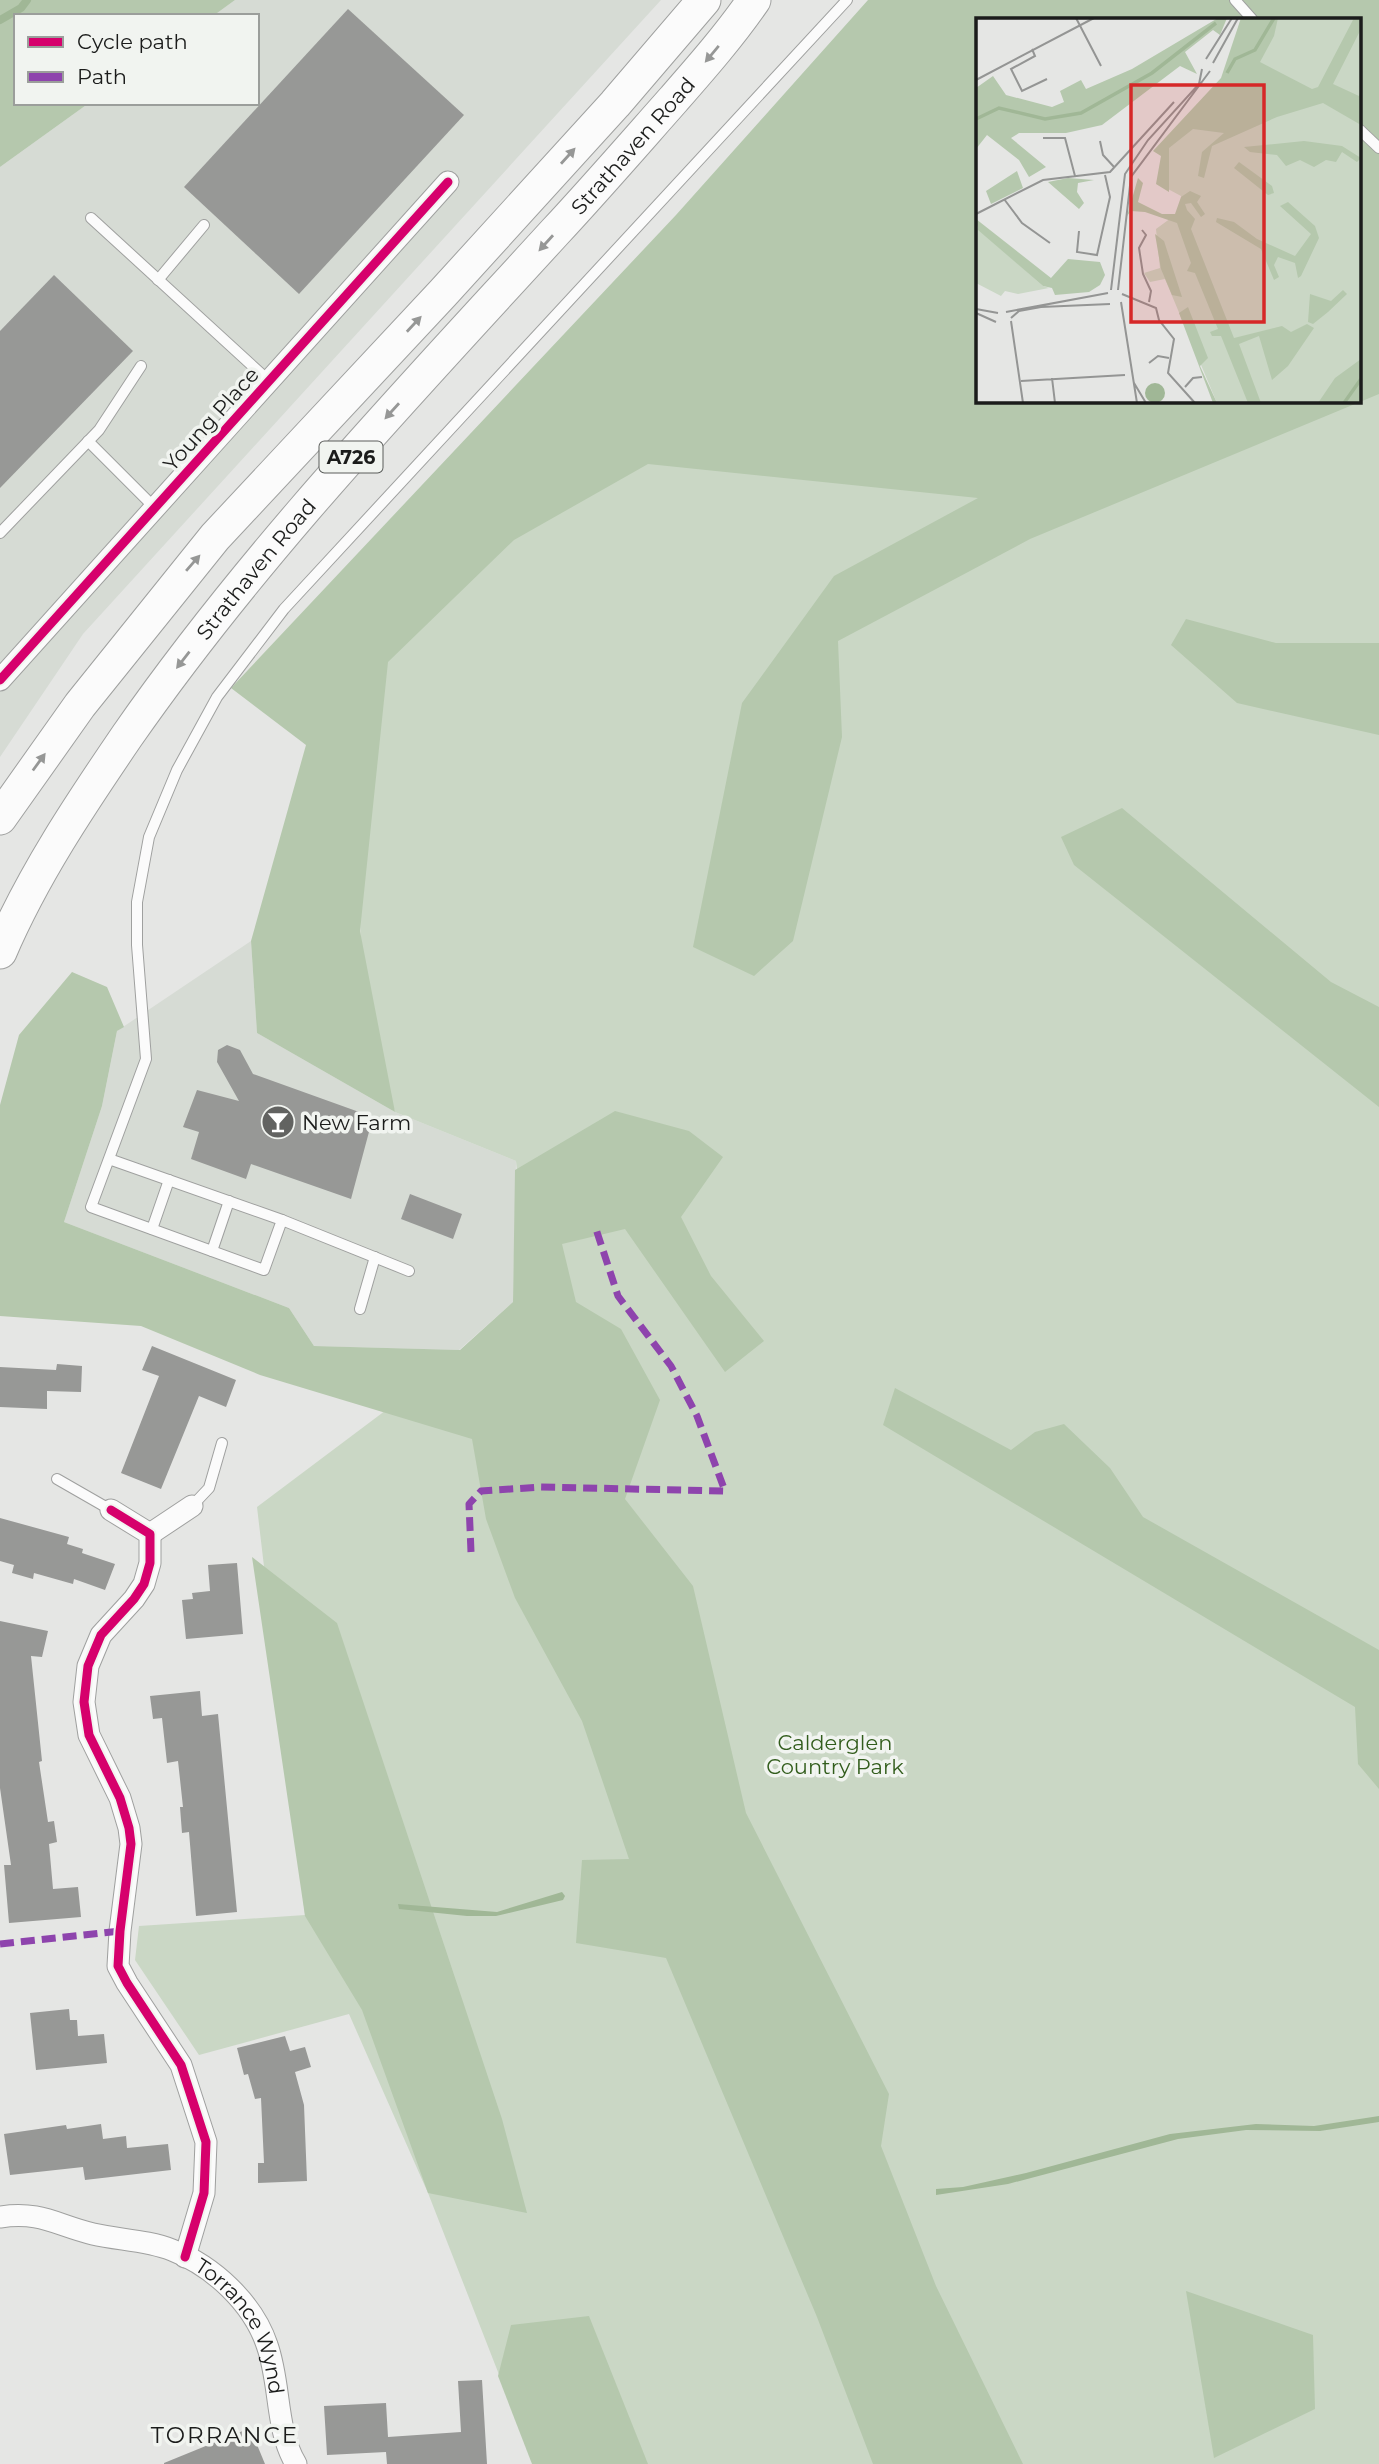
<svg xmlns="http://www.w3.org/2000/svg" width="1379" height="2464" viewBox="0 0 1379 2464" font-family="Montserrat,sans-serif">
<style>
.built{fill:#d6dbd4}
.green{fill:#cad7c5;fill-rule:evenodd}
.forest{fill:#b5c8ad;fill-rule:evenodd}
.water{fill:#a0b796}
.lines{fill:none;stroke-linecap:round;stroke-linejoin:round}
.stream{stroke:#a0b796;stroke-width:8}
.building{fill:#979896}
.service-casing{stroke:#9fa09f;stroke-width:12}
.minor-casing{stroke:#9fa09f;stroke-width:23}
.primary-casing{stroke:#9fa09f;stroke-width:35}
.service{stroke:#fbfbfb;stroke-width:10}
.minor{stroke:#fbfbfb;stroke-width:21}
.primary{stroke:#fbfbfb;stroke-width:33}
.quiet{stroke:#8e44ad;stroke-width:7;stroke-dasharray:14 7;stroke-linecap:butt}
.cycleway-casing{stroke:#f1f4f0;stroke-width:13}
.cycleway{stroke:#d6006c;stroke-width:9}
.oneway{fill:#969796}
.labels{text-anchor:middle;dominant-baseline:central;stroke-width:7;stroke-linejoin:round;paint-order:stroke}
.shield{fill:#f1f4f0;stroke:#5b5d5b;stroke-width:2}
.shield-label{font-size:19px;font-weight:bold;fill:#1b1c1b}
.street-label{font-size:21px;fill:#1b1c1b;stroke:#f1f4f0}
.poi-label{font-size:21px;fill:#1b1c1b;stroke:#f1f4f0;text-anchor:start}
.park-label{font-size:21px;fill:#325d1c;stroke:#f1f4f0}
.neighbourhood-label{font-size:23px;letter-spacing:2px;fill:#1b1c1b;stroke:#f1f4f0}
.inset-river{fill:none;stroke:#a0b796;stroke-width:3.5}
.inset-road{fill:none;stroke:#949594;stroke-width:2}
.view{fill:#d62828;fill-opacity:0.15;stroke:#d62828;stroke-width:3.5}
.inset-edge{fill:none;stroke:#1b1c1b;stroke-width:3.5}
</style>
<rect width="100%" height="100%" fill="#e5e6e4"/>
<g class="built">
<path d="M235,0H661L83,634L0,757V167L89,103H257V16H213Z"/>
<path d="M251,941L257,1033L395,1112L516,1161L513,1302L459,1350L314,1346L289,1308L64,1222L102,1106L117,1031Z"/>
</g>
<path class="green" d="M929,0H1379V2464H534L428,2193L349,2014L199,2055L135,1960L139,1926L305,1915L257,1507L530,1302L516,1161L395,1112L387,1086L361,953L352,663ZM978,19H1360V401H978Z"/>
<g class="forest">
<path d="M0,0H235L213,16H16V103H89L0,167Z"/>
<path d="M868,0H1379V394L1030,539L838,641L842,737L793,941L754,976L693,947L742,703L834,576L978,498L648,464L514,540L388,662L360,931L395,1112L257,1033L251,941L306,745L231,688L676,215ZM978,19H1360V401H978Z"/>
<path d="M1186,619L1276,643H1379V735L1237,703L1171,645Z"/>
<path d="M1122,808L1331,982L1379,1007V1107L1074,865L1061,837Z"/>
<path d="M72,972L107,987L124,1027L117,1031L102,1106L64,1222L289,1308L314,1346L460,1350L513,1302L515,1170L615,1111L689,1131L723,1157L681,1217L711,1276L764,1341L725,1372L625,1229L562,1244L576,1302L621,1329L660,1400L625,1499L693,1586L746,1813L889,2094L881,2146L936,2286L1023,2464H873L817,2317L666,1958L576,1943L582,1860L629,1859L582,1721L515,1598L486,1519L472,1439L260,1375L141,1326L0,1316V1105L19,1035Z"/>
<path d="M895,1388L1011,1450L1035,1432L1064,1424L1110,1468L1143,1517L1379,1650V1789L1358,1764L1355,1707L883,1425Z"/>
<path d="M252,1557L337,1623L502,2119L527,2213L428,2193L362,2010L305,1916Z"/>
<path d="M1186,2291L1313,2335L1315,2409L1214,2458Z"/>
<path d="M589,2316L648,2464H532L498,2376L511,2325Z"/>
</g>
<g class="water">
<path d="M562,1892L565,1896L563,1900L496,1916H467L399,1909L398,1904L497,1912Z"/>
<path d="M1379,2116V2122L1320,2131L1246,2130L1178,2139L1008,2184L936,2195V2189L963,2187L1026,2173L1170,2134L1256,2124L1314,2126Z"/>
</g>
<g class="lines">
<path class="stream" d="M0,20L21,8L27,0"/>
</g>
<g class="building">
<path d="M348,9L464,115L299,294L184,187Z"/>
<path d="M54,275L133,351L0,488V331Z"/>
<path d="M227,1045L240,1050L253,1074L373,1117L351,1199L251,1164L246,1179L191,1159L199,1132L183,1127L197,1090L239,1101L217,1062L218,1050Z"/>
<path d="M410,1194L462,1214L453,1239L401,1219Z"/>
<path d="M152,1346L236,1380L226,1407L199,1396L161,1489L121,1473L159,1376L142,1370Z"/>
<path d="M57,1364L82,1366L81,1392L47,1391V1409L0,1407V1367L56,1370Z"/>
<path d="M0,1518L69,1537L67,1544L83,1549L82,1553L115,1564L105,1590L74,1579L73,1584L34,1573L33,1579L12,1573L14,1565L0,1561Z"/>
<path d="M237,1563L243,1634L186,1639L182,1600L193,1599L192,1593L210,1591L208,1565Z"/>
<path d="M0,1621L48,1631L42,1657L31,1656L42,1761L39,1762L48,1822L54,1821L57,1842L49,1844L53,1889L78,1887L81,1917L9,1923L4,1865H11L0,1788Z"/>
<path d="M200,1691L202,1716L218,1714L237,1912L196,1916L189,1832L182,1833L180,1807H183L178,1761L167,1763L162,1718L153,1719L150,1696Z"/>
<path d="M69,2009L70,2020H77L78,2036L104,2034L107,2063L36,2070L30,2013Z"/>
<path d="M285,2036L290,2051L305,2047L311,2067L295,2072L304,2105L307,2181L258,2183V2163H264L261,2098L255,2099L248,2074L244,2075L237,2048Z"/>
<path d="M101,2124L103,2139L126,2136L127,2148L168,2144L171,2170L85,2180L83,2167L10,2175L4,2134L66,2125L67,2129Z"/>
<path d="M482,2380L487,2464H387L386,2452L327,2455L324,2406L386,2403L388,2437L461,2432L458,2381Z"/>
<path d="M250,2428L265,2464H164V2463Z"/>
</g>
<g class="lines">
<defs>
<g id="service">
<path d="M1235,0L1252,19"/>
<path d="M1360,130L1379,148"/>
<path d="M91,218L269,381"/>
<path d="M158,280L204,225"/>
<path d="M88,441L155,508"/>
<path d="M0,533L99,430L141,366"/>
<path d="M109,1159L282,1220L264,1270L91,1207L146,1059L137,945V902L149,837L177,770L217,697L284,609L847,0"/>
<path d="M282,1220L409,1271"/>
<path d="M152,1229L169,1180"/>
<path d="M212,1251L229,1201"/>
<path d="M360,1309L375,1257"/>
<path d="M57,1479L111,1510"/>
<path d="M192,1506L209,1488L222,1443"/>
</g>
<g id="minor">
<path d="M0,680L448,182"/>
<path d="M111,1510L150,1534V1563L144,1584L134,1599L101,1635L88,1666L84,1702L89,1735L120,1798L129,1828L131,1844L120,1931L118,1966L127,1983L181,2065L206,2142L204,2193L185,2257"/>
<path d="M150,1534L192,1506"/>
<path id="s1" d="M0,2217C41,2211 56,2225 93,2234C119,2240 147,2240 172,2250C213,2266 253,2303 267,2345C281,2384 275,2429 296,2464"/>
</g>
<g id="primary">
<path d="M0,818L80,705L215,537L443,293L615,104L704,0"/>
<path id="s2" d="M0,952C33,875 80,805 127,736C253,555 406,395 555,232C595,189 634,144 673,100C701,68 730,35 754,0"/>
</g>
</defs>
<use href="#service" class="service-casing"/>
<use href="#minor" class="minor-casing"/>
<use href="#primary" class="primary-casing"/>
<use href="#service" class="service"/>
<use href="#minor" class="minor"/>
<use href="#primary" class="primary"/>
<g class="quiet">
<path d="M471,1552L469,1504L481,1491L541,1487L725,1491L697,1416L671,1366L618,1296L596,1229"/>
<path d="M0,1944L120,1931"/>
</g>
<defs>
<g id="cycleway">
<path d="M0,680L448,182"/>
<path d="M111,1510L150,1534V1563L144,1584L134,1599L101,1635L88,1666L84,1702L89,1735L120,1798L129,1828L131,1844L120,1931L118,1966L127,1983L181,2065L206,2142L204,2193L185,2257"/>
</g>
</defs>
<use href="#cycleway" class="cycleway-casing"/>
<use href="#cycleway" class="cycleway"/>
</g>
<defs><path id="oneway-solid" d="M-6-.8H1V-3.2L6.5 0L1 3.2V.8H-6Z" transform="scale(1.75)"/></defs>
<g class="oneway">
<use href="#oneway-solid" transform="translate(712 54) rotate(130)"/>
<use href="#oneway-solid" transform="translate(568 156) rotate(-48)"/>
<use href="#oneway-solid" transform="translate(546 243) rotate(132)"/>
<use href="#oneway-solid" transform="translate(414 324) rotate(-47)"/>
<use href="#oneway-solid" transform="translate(392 411) rotate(132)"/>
<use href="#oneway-solid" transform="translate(193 563) rotate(-49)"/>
<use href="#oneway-solid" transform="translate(183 660) rotate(128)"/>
<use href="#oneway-solid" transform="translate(39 762) rotate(-54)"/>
</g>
<defs>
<symbol id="bar-disc" viewBox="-11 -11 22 22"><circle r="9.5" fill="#626361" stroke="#f1f4f0"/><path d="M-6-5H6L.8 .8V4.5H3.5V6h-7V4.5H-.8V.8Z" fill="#fff"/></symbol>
</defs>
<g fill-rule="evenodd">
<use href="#bar-disc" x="259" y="1103" width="38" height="38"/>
</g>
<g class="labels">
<rect class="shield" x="319.5" y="441.5" width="63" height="31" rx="5"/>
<g class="shield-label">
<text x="351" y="457">A726</text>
</g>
<g class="street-label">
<text stroke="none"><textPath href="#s2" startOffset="1029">Strathaven Road</textPath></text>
<text transform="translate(211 419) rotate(-48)">Young Place</text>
<text stroke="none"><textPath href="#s2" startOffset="462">Strathaven Road</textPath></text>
<text stroke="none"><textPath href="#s1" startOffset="285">Torrance Wynd</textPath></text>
</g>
<g class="poi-label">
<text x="302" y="1122">New Farm</text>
</g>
<g class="park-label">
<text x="835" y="1742">Calderglen<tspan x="835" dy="24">Country Park</tspan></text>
</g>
<g class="neighbourhood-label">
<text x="225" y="2435">TORRANCE</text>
</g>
</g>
<g transform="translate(976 18)">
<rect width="385" height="385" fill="#e5e6e4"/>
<path d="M265,0H385V385H241L189,261L174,264L168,255L184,250L180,211L206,192L205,178L192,171L189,130L247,64ZM0,209L67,268L73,270L42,276L29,273L25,278L0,265Z" fill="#cad7c5"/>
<path d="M242,0H251L244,17L237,12L209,34L221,56L204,48L126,107L90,115H43L35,120L70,149L53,159L43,142L11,117L0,131V70L17,58L30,77L76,89L88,84L84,73L105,62L110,71L156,51ZM265,0H302L298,18L284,44L336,71L342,69L378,0H385V11L357,66L383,78L385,72V107L347,85L301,99L236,128L228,160L222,158L226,134L248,115L217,111L193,130V174L180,166L185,138L177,133L245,60ZM328,123L366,128L385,140L381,144L366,134L360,144L350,142L338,149L324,142L310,148L301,137L274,134L268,129ZM263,144L296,168L298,175L292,177L258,150ZM41,153L47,170L15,186L10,173ZM92,160L118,162L102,165L101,174L108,185L103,191L72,164ZM162,160L167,165L162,184L186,196H199L205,179L214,173L225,178L221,184L229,196L225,199L215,185L209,186L211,192L219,201L215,211L258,320L306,308L315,314L331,306L338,310L312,348L296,362L283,318L263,326L285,385H272L245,318H236L234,314L242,311L219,255L211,253L215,245L201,205L169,194L155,193L151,198ZM312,184L339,208L343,220L325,258L322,260L319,245L302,239L298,247L303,259L298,262L285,231L240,204L241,200L258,204L281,221L319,238L335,216L304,188ZM0,201L75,260L92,241L124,244L129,257L124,267L113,274L79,277L76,270L67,268L2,212ZM179,216L188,223L206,279L196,277L185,251ZM367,272L371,276L352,294L337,306L332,304L334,276L355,283ZM212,289L232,340L224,348L241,385H237L203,295ZM385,341V385H342L359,360Z" fill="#b5c8ad"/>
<path d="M169 375a10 10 0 1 1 20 0a10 10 0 1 1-20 0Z" fill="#a0b796"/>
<path class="inset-river" d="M251,55L259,41L279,32L298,0M0,101L23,90L69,101L105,95L176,55L240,5M368,385L385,361"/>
<path class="inset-road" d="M100,0L125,48M56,31L59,38L35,51L46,73L71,61M230,41L256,0M237,45L262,0M0,62L118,0M67,120H89L99,158M124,123L127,137L139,150M28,181L46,205L74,225M0,196L67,162L134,154L198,84M166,212L170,217L163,230L167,256L175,273L173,284M103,213L101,234L121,237L134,179L129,157M135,272L149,156L172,122L223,66L226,51M142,272L155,159L234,53M146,276L180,290L183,302L198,321L192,355L219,385M145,284L161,385M0,291L22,295M30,294L132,275M0,295L20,304M35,300L43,293L65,289L134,286M35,303L47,385M173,345L182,338L193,340M76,360L79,385M45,363L149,357M158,365L170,385M209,369L217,360L226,359"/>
<path class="view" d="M155,67H288V304H155Z"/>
<rect width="385" height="385" class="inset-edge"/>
</g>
<rect x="14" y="14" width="245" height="91" fill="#f1f4f0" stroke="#9b9e9b" stroke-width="2"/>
<rect x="28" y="37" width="35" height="10" fill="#d6006c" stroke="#9b9e9b" stroke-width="2"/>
<text x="77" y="49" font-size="21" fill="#1b1c1b">Cycle path</text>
<rect x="28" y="72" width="35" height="10" fill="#8e44ad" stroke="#9b9e9b" stroke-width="2"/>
<text x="77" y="84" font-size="21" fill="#1b1c1b">Path</text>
</svg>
